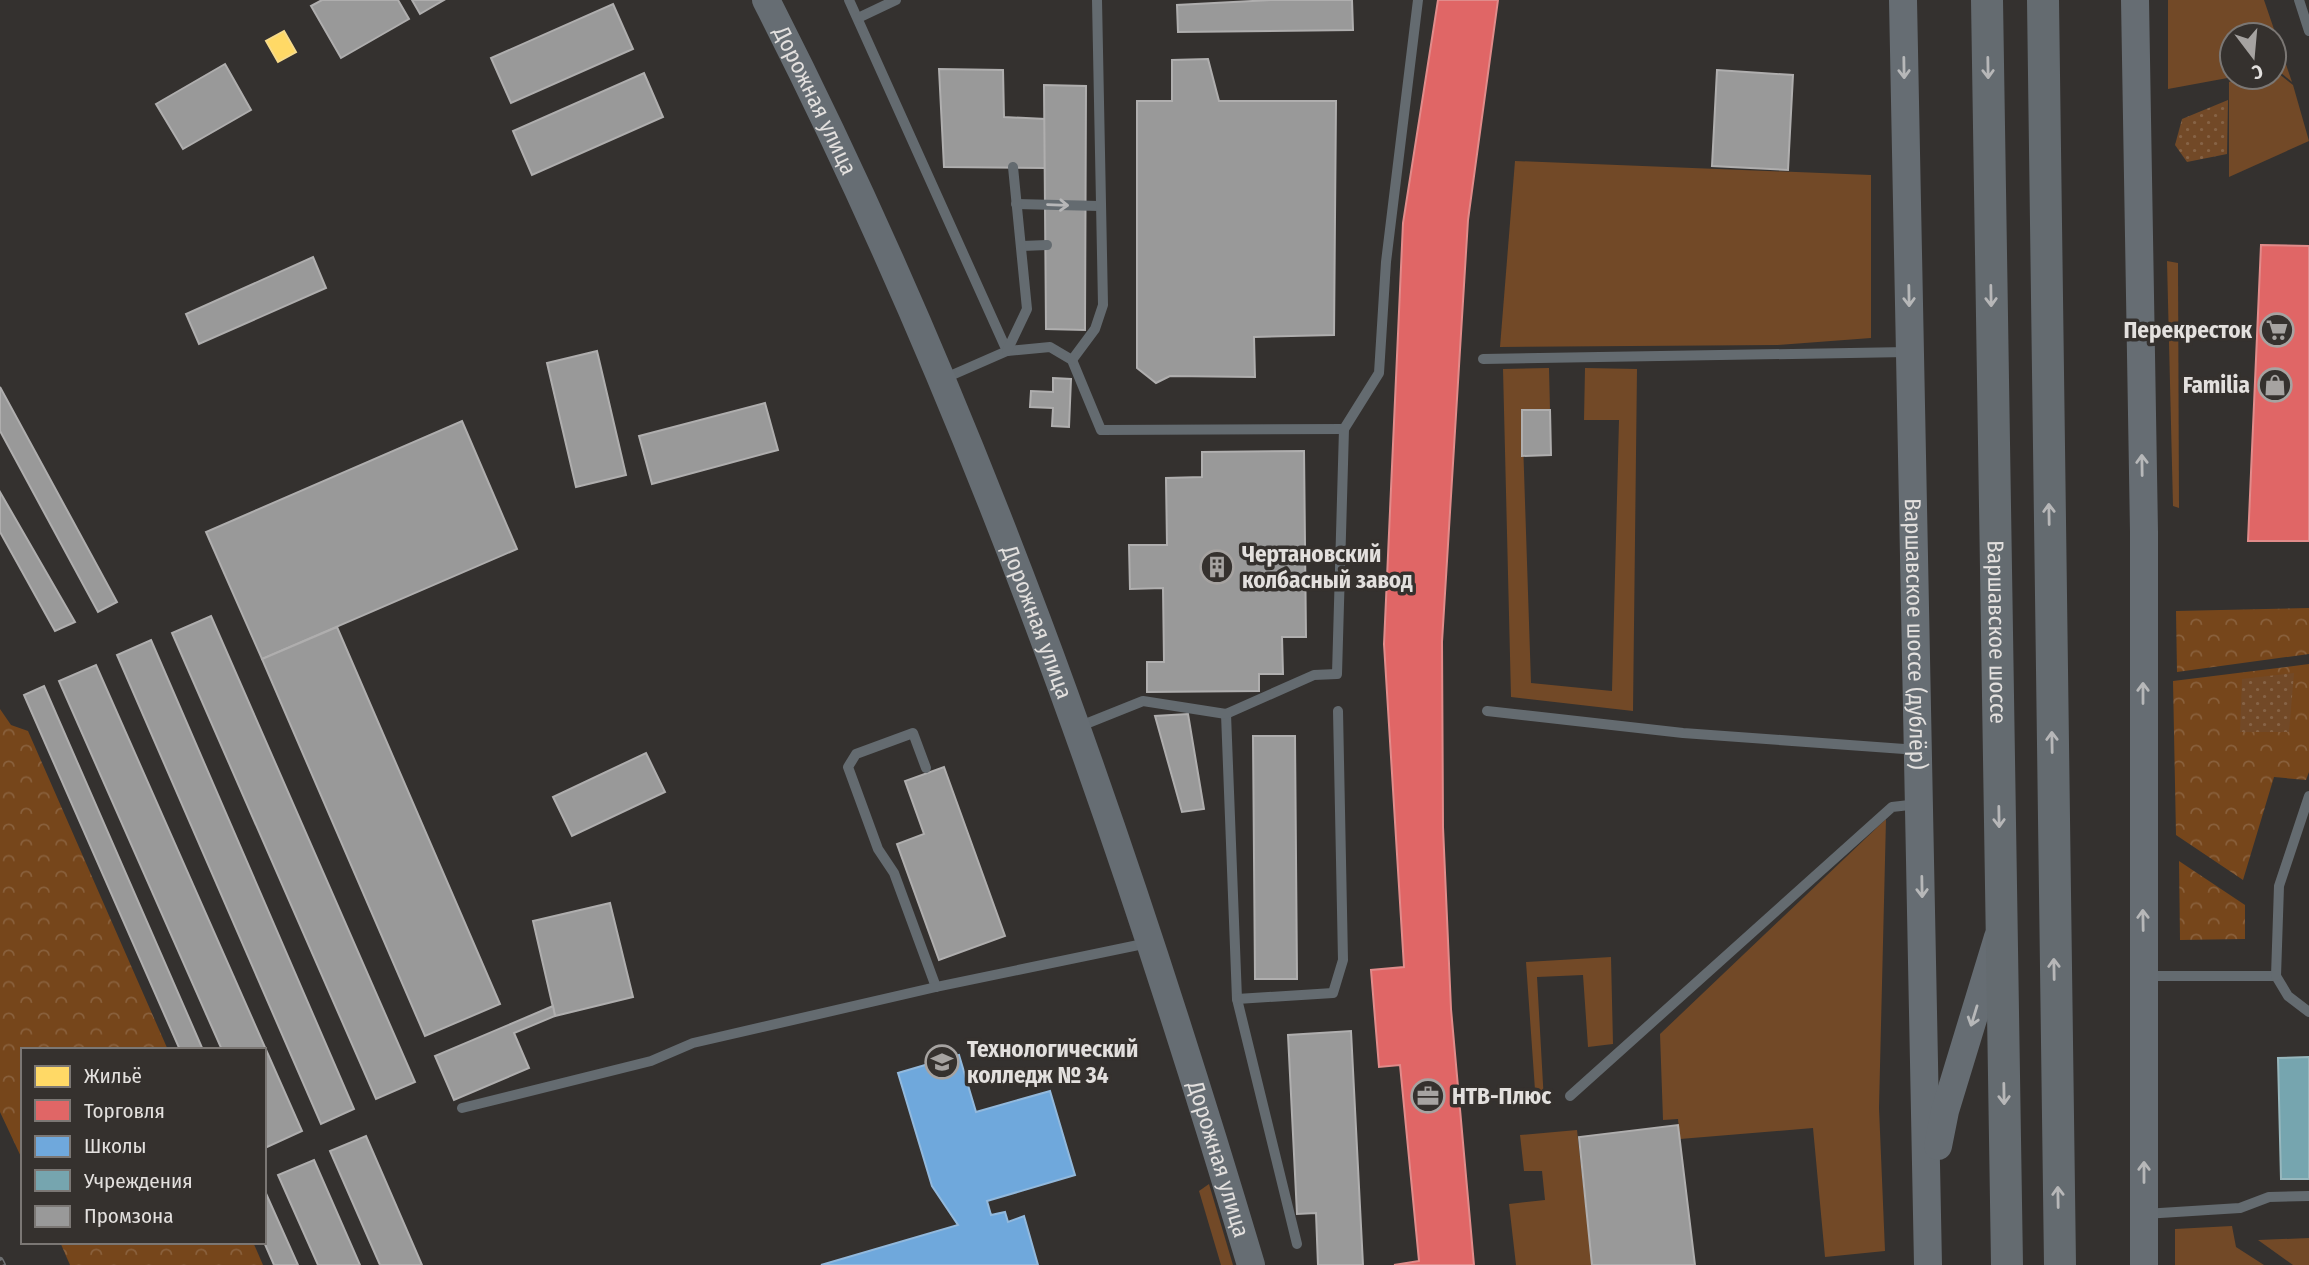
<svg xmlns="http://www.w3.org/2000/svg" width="2309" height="1265" viewBox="0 0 2309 1265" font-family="'Fira Sans Condensed',sans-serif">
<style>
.green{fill:#724927}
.forest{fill:url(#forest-crowns)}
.park{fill:url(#park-dots)}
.homes{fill:#ffd966;stroke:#f7db8a;stroke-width:2}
.shops{fill:#e06666;stroke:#e18b8a;stroke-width:2}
.schools{fill:#6fa8dc;stroke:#92b9dd;stroke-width:2}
.public{fill:#76a5af;stroke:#97b7bd;stroke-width:2}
.industry{fill:#999;stroke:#afaeae;stroke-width:2}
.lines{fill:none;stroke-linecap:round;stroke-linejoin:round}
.service{stroke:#646b70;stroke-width:10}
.secondary{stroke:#666d73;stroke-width:28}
.primary{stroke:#646b70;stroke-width:32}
.rail-casing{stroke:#6d7072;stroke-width:8}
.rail{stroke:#35312e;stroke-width:5;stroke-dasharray:16;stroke-linecap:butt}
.oneway{stroke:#b7b8b9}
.oneway2{stroke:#b7b7b8}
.labels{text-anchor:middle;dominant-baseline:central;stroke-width:7;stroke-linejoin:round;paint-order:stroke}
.street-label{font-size:23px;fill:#e3e0de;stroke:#35312e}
.poi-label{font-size:23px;font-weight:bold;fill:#e3e0de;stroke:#35312e;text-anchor:start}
</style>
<defs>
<pattern id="forest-crowns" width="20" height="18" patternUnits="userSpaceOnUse" patternTransform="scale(1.75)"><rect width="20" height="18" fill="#76461b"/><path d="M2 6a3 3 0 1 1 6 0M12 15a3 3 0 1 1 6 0" fill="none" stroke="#89603c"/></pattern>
<pattern id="park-dots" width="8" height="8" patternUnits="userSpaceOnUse" patternTransform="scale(1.75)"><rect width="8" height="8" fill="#724927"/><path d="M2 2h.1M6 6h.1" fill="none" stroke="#866346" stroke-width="1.8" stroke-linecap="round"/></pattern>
</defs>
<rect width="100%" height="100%" fill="#34312f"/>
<g class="green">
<path d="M2168,0H2264L2292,82L2274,67V35H2232L2233,77L2168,89Z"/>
<path d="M2274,70L2293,85L2309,141L2229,177V82L2243,77H2274Z"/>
<path d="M1515,161L1871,175V338L1778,345L1500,347Z"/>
<path d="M2167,261L2178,263L2179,508L2173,506Z"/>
<path d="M1549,368L1550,410L1522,411L1531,683L1612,691L1619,420H1584L1585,368L1637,369L1633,711L1511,697L1503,369Z"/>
<path d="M1886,819L1879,1108L1885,1251L1825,1257L1813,1128L1680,1139L1678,1119L1663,1120L1660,1034Z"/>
<path d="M1611,957L1613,1044L1588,1047L1583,975L1537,977L1544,1102L1536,1104L1526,962Z"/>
<path d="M1577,1130L1592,1265H1516L1509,1204L1545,1200L1542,1171H1524L1520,1135Z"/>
<path d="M1209,1184L1233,1265H1221L1199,1191Z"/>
<path d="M2232,1226L2236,1247L2264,1265H2175V1229Z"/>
<path d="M2309,1238V1265H2293L2258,1240Z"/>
</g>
<g class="forest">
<path d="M2309,608V654L2177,672L2176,611Z"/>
<path d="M2309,664V772L2306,780L2274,777L2243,880L2176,835L2173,681Z"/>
<path d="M0,709L11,725L28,731L168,1050H23V1161L0,1112Z"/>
<path d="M2179,861L2245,905V939L2180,940Z"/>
<path d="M60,1242H253L263,1265H70Z"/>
</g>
<g class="park">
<path d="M2228,100L2227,154L2187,162L2175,145L2182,119Z"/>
<path d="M2294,673L2289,732H2240L2242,679Z"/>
</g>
<path class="homes" d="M284,31L296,52L278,62L266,41Z"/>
<g class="shops">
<path d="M1438,0H1498L1468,220L1442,642L1443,827L1451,1009L1474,1265H1394L1419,1261L1400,1065L1379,1067L1371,970L1404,967L1384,644L1403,223Z"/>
<path d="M2261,245L2309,246V541H2248Z"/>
</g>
<path class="schools" d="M959,1055L976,1112L1050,1091L1075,1175L987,1201L991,1215L1005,1212L1008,1222L1024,1216L1038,1265H821L958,1225L932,1186L898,1073Z"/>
<path class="public" d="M2309,1057V1179H2281L2278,1058Z"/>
<g class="industry">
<path d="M322,0H398L409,19L341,58L311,6Z"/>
<path d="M412,0H444L420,14Z"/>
<path d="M1271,0H1352L1353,30L1178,32L1177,5Z"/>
<path d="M613,4L633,49L511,103L491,58Z"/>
<path d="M1208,59L1219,101H1336L1334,335L1254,337L1255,377L1170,376L1156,383L1137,368V101H1172V60Z"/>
<path d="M225,64L251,110L183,149L156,104Z"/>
<path d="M939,69L1003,70L1004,117L1045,119V168L944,167Z"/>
<path d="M1717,70L1793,75L1788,170L1712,166Z"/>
<path d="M644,73L663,117L532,175L513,131Z"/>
<path d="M1044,85L1086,86L1085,330L1046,329Z"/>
<path d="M313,257L326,288L199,344L186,314Z"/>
<path d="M597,351L626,475L576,487L547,363Z"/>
<path d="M1053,378L1071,379L1069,427L1052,426L1053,408L1030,407L1031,391L1053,392Z"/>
<path d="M0,387L117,602L98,612L0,431Z"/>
<path d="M765,403L778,450L652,484L639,436Z"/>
<path d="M1522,410H1550L1551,455L1522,456Z"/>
<path d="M462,421L517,549L262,659L206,532Z"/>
<path d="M1304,451L1306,637H1282L1283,674H1259V691L1147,692V662H1164L1163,588L1130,589L1129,545H1167L1166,478L1202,477V452Z"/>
<path d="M0,492L75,622L55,631L0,532Z"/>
<path d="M211,616L415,1082L376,1099L172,633Z"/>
<path d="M337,627L500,1004L425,1036L262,659Z"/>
<path d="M151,640L354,1109L321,1124L117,655Z"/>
<path d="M96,665L302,1131L265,1148L264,1050H222L59,681Z"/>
<path d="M44,686L203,1050H180L24,695Z"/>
<path d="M1188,714L1204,809L1182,812L1155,716Z"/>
<path d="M1253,736H1295L1297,979H1255Z"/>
<path d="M646,753L665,792L572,836L553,797Z"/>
<path d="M944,767L1005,936L939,960L897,844L924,834L905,781Z"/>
<path d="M610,903L633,997L555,1016L533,921Z"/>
<path d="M553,1006L555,1016L514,1033L529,1068L454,1100L435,1056Z"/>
<path d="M1351,1031L1363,1265H1318L1316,1213L1297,1214L1288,1035Z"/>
<path d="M1678,1125L1695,1265H1592L1579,1137Z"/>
<path d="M366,1136L422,1265H380L330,1151Z"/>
<path d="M314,1160L360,1265H318L278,1175Z"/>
<path d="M264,1189L298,1265H274L264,1242Z"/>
</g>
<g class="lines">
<g class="service">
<path d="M849,0L1007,351L943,379"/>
<path d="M2299,0L2309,31"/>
<path d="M858,18L896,0"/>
<path d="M1016,204L1100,206"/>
<path d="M1022,246L1047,245"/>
<path d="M1007,351L1050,347L1072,360L1101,430L1344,429"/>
<path d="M1007,351L1027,309L1013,167"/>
<path d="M1483,359L1908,352"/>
<path d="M1072,360L1095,329L1103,305L1097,0"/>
<path d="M1487,711L1683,733L1918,750"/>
<path d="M1226,714L1237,999L1297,1244"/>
<path d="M1078,727L1143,701L1226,714L1314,675L1337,674L1344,429L1379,373L1386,262L1418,0"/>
<path d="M926,768L913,733L856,754L848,767L878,849L894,873L936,987"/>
<path d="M2146,976H2276L2288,996L2309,1012"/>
<path d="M2276,976L2279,886L2309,796"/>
<path d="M1237,999L1333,993L1343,960L1338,711"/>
<path d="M1570,1096L1892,807L1918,804"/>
<path d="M462,1108L651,1061L693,1043L936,987L1148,943"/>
<path d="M2144,1214L2240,1208L2269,1197L2309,1196"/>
</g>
<g class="secondary">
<path id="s1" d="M766,0C972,403 1122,832 1251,1265"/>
<path id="s2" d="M1903,0L1928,1265"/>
<path d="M2135,0L2144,532V1265"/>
<path d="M1938,1146L1945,1111L1998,937"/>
</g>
<g class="primary">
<path id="s3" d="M1987,0L2007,1265"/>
<path d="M2043,0L2060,1265"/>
</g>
<defs>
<path id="rail" d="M0,1261L2,1265"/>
</defs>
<use href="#rail" class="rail-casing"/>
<use href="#rail" class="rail"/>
</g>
<defs><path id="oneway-shaft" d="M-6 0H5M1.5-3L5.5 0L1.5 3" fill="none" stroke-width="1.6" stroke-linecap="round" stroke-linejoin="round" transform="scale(1.75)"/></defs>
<g class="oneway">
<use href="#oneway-shaft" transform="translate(1904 68) rotate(89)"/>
<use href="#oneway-shaft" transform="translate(1909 296) rotate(89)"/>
<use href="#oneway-shaft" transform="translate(2142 465) rotate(-91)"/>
<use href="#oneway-shaft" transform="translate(2143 693) rotate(-90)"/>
<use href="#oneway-shaft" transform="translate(1922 887) rotate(89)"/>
<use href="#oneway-shaft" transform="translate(2143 920) rotate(-91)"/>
<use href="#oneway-shaft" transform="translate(1974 1016) rotate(107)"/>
<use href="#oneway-shaft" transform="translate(2144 1172) rotate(-90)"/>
</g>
<g class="oneway2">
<use href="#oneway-shaft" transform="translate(1988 68) rotate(89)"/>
<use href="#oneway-shaft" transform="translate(1058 205) rotate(2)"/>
<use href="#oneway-shaft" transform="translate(1991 296) rotate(89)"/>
<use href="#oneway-shaft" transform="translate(2049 514) rotate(-91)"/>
<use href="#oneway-shaft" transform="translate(2052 742) rotate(-91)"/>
<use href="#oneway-shaft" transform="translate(1999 817) rotate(89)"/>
<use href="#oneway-shaft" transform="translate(2054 969) rotate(-91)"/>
<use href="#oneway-shaft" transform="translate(2004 1094) rotate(89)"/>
<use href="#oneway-shaft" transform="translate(2058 1197) rotate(-91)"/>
</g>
<defs>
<symbol id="supermarket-ring" viewBox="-11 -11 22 22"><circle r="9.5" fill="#35312e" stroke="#a6a3a1" stroke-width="1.5"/><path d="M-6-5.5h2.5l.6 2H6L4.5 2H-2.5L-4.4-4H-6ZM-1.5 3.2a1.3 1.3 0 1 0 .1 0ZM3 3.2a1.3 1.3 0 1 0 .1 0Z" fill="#a6a3a1"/></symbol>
<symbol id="shop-ring" viewBox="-11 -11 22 22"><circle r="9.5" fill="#35312e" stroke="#a6a3a1" stroke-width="1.5"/><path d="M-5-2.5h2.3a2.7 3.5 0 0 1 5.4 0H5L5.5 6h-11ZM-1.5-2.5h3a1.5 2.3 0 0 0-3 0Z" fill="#a6a3a1"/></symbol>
<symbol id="building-ring" viewBox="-11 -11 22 22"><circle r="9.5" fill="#35312e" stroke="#a6a3a1" stroke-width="1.5"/><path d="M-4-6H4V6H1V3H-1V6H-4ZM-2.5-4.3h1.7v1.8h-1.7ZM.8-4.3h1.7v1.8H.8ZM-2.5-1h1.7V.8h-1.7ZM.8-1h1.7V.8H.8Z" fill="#a6a3a1"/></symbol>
<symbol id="university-ring" viewBox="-11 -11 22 22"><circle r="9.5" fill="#35312e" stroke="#a6a3a1" stroke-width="1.5"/><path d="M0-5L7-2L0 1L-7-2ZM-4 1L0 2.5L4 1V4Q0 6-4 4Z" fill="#a6a3a1"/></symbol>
<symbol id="office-ring" viewBox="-11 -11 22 22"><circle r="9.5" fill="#35312e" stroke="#a6a3a1" stroke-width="1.5"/><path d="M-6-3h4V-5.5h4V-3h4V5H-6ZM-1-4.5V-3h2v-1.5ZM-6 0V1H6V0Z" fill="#a6a3a1"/></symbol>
</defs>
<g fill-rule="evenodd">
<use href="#supermarket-ring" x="2258" y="311" width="38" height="38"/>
<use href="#shop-ring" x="2256" y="366" width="38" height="38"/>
<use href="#building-ring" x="1198" y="548" width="38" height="38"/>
<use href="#university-ring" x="923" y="1043" width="38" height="38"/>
<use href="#office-ring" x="1409" y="1077" width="38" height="38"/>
</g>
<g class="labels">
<g class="street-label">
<text stroke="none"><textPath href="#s1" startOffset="112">Дорожная улица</textPath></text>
<text stroke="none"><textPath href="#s1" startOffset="679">Дорожная улица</textPath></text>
<text stroke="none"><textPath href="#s2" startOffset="634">Варшавское шоссе (дублёр)</textPath></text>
<text stroke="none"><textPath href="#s3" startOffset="632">Варшавское шоссе</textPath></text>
<text stroke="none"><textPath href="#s1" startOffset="1246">Дорожная улица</textPath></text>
</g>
<g class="poi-label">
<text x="2252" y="330" text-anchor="end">Перекресток</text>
<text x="2250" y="385" text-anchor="end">Familia</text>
<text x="1242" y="554">Чертановский<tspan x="1242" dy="26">колбасный завод</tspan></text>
<text x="967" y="1049">Технологический<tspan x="967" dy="26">колледж № 34</tspan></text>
<text x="1452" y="1096">НТВ-Плюс</text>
</g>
</g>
<rect x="21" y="1048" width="245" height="196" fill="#35312e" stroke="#7b7774" stroke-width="2"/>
<rect x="35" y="1066" width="35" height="21" fill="#ffd966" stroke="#7b7774" stroke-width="2"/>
<text x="84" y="1083" font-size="21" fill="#e3e0de">Жильё</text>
<rect x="35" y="1100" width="35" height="21" fill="#e06666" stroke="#7b7774" stroke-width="2"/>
<text x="84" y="1118" font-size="21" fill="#e3e0de">Торговля</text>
<rect x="35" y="1136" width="35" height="21" fill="#6fa8dc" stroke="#7b7774" stroke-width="2"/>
<text x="84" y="1153" font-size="21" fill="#e3e0de">Школы</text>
<rect x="35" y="1170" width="35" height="21" fill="#76a5af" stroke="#7b7774" stroke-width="2"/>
<text x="84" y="1188" font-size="21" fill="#e3e0de">Учреждения</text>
<rect x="35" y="1206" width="35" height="21" fill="#999999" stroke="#7b7774" stroke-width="2"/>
<text x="84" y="1223" font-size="21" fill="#e3e0de">Промзона</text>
<g transform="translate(2253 56) rotate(164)"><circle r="33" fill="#35312e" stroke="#7b7774" stroke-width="2"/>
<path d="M0-5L12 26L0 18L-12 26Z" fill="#a6a3a1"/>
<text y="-10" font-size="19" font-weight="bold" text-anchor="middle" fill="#e3e0de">С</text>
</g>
</svg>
